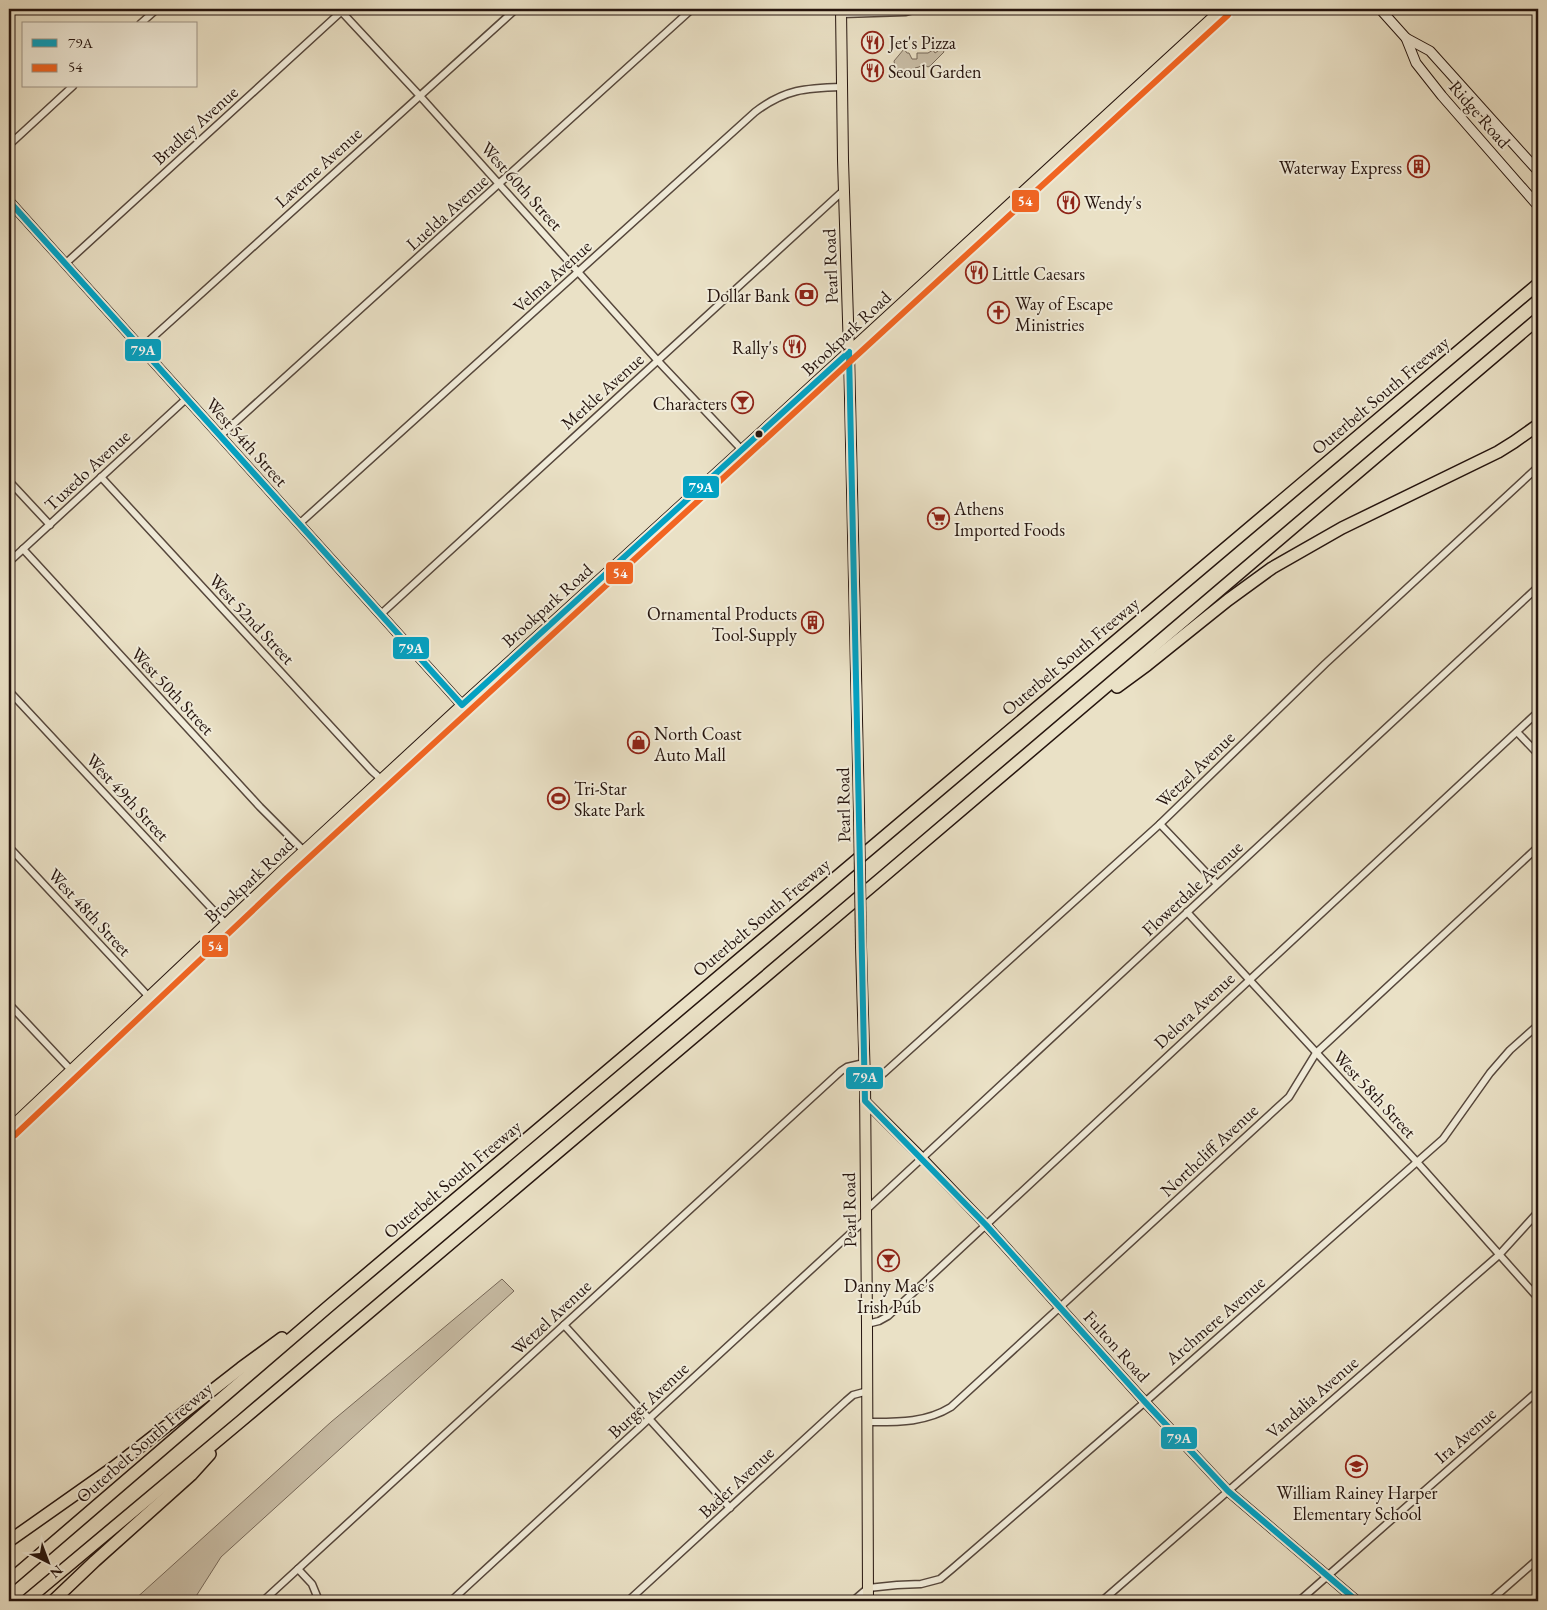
<svg xmlns="http://www.w3.org/2000/svg" width="1547" height="1610" viewBox="0 0 1547 1610" font-family="'EB Garamond',serif">
<style>
.green{fill:#c9bea7;stroke:#77695a}
.lines{fill:none;stroke-linecap:round;stroke-linejoin:round}
.street-casing{stroke:#56473c;stroke-width:9}
.secondary-casing{stroke:#25140e;stroke-width:11}
.primary-casing{stroke:#25140e;stroke-width:12}
.highway-casing{stroke:#25140e;stroke-width:14}
.street{stroke:#f1ecda;stroke-width:6}
.secondary{stroke:#f1ecda;stroke-width:9}
.primary{stroke:#eae1c6;stroke-width:10}
.highway{stroke:#eae1c6;stroke-width:11}
.primary-bridge-casing{stroke:#25140e;stroke-width:12;stroke-linecap:butt}
.primary-bridge{stroke:#eae1c6;stroke-width:10}
.bus-1-casing{stroke:#f1ecda;stroke-width:10}
.bus-2-casing{stroke:#f1ecda;stroke-width:10}
.bus-1{stroke:#02a2c4;stroke-width:6}
.bus-2{stroke:#f26522;stroke-width:6}
.bus-dot{fill:#25140e;stroke:#f1ecda;stroke-width:2}
.labels{text-anchor:middle;dominant-baseline:central;stroke-width:4;stroke-linejoin:round;paint-order:stroke}
.poi-label{font-size:18px;fill:#25140e;stroke:#f1ecda;text-anchor:start}
.street-label{font-size:18px;fill:#25140e;stroke:#f1ecda}
.line-badge{stroke:#f1ecda;stroke-width:2}
.badge-label{font-size:14px;text-anchor:middle;font-weight:bold;fill:#fff}
</style>
<rect width="100%" height="100%" fill="#eae1c6"/>
<filter id="stains"><feTurbulence type="fractalNoise" baseFrequency=".004" numOctaves="4"/><feColorMatrix values="0 0 0 0 .2 0 0 0 0 .09 0 0 0 0 .02 0 0 0 .5 -.17"/></filter>
<radialGradient id="worn" r=".72"><stop offset=".6" stop-color="#630" stop-opacity="0"/><stop offset="1" stop-color="#630" stop-opacity=".3"/></radialGradient>
<g class="green">
<path d="M940,45L944,52L930,66L928,67L923,64L919,67L915,68L913,72L907,77L896,72L894,61L904,49L907,53H909L912,59H917V53H928L933,50L935,53L938,51L937,47Z"/>
<path d="M502,1279L514,1291L221,1557L193,1601H133L331,1422Z"/>
</g>
<g class="lines">
<defs>
<g id="street">
<path d="M339,9L420,96L658,361L742,450"/>
<path d="M842,14L906,12L918,9"/>
<path d="M140,24L157,9"/>
<path d="M9,145L73,86"/>
<path d="M65,264L343,10"/>
<path d="M141,348L516,9"/>
<path d="M220,436L692,9"/>
<path d="M101,477L372,771L382,780"/>
<path d="M9,481L50,525"/>
<path d="M299,524L755,112C785,89 806,88 842,87"/>
<path d="M23,549L260,807L304,851"/>
<path d="M9,562L186,399"/>
<path d="M381,614L844,190"/>
<path d="M9,691L226,924"/>
<path d="M1517,732L1538,754"/>
<path d="M1160,824L1217,884"/>
<path d="M9,847L149,997"/>
<path d="M1187,912L1417,1162L1538,1298"/>
<path d="M9,1004L71,1070"/>
<path d="M865,1082L872,1080L884,1073L1160,824L1325,664L1538,467"/>
<path d="M865,1211L1538,587"/>
<path d="M867,1324L879,1321L888,1316L1538,712"/>
<path d="M564,1325L730,1508"/>
<path d="M868,1422C897,1422 925,1423 951,1407L1289,1097L1316,1053L1538,847"/>
<path d="M298,1569L312,1584L319,1601"/>
<path d="M263,1601L841,1071L847,1067L864,1063"/>
<path d="M451,1601L865,1220"/>
<path d="M628,1601L846,1401L853,1395L868,1391"/>
<path d="M853,1601L868,1588L897,1585L921,1584L940,1579L952,1569L1145,1402L1443,1139L1490,1073L1510,1050L1538,1025"/>
<path d="M1102,1601L1499,1255L1538,1212"/>
<path d="M1299,1601L1538,1391"/>
<path d="M1490,1601L1538,1559"/>
</g>
<g id="secondary">
<path d="M1380,9L1406,38L1416,63L1442,96L1538,206"/>
<path d="M1406,38L1430,51L1538,171"/>
<path d="M9,201L462,705"/>
<path d="M865,1101L922,1158L986,1225L1145,1402L1228,1491L1357,1601"/>
</g>
<g id="primary">
<path d="M841,9L843,160L849,352L859,811"/>
<path d="M861,947L865,1082L867,1324L868,1601"/>
<path d="M9,1129L281,872L462,705L742,450L1222,9"/>
</g>
<g id="highway">
<path d="M1117,687L1147,665L1228,600L1272,568L1342,528L1498,452L1514,442L1538,425"/>
<path d="M9,1541L114,1467L241,1368L282,1338"/>
<path d="M9,1581L329,1306L1538,284"/>
<path d="M26,1601L241,1421L885,875L1538,319"/>
<path d="M53,1601L95,1561L191,1475L210,1454"/>
</g>
</defs>
<use href="#street" class="street-casing"/>
<use href="#secondary" class="secondary-casing"/>
<use href="#primary" class="primary-casing"/>
<use href="#highway" class="highway-casing"/>
<use href="#street" class="street"/>
<use href="#secondary" class="secondary"/>
<use href="#primary" class="primary"/>
<use href="#highway" class="highway"/>
<defs>
<path id="primary-bridge" d="M859,811L861,947"/>
</defs>
<use href="#primary-bridge" class="primary-bridge-casing"/>
<use href="#primary-bridge" class="primary-bridge"/>
<defs>
<g id="bus-1">
<path d="M9,201L462,705L849,352"/>
<path d="M849,352L865,1101L986,1225L1145,1402L1228,1491L1357,1601"/>
</g>
<path id="bus-2" d="M15,1135L287,878L1228,15"/>
</defs>
<use href="#bus-1" class="bus-1-casing"/>
<use href="#bus-2" class="bus-2-casing"/>
<use href="#bus-1" class="bus-1"/>
<use href="#bus-2" class="bus-2"/>
</g>
<defs>
<symbol id="restaurant-ring" viewBox="-11 -11 22 22"><circle r="9.5" fill="#f1ecda" stroke="#8f2418" stroke-width="1.5"/><path d="M-5-6h1v4h1v-4h1v4h1v-4h1v5L-1.5 .5V6h-2V.5L-5-1ZM5-6V6H3V1.5H1.5Q1.5-4 5-6Z" fill="#8f2418"/></symbol>
<symbol id="building-ring" viewBox="-11 -11 22 22"><circle r="9.5" fill="#f1ecda" stroke="#8f2418" stroke-width="1.5"/><path d="M-4-6H4V6H1V3H-1V6H-4ZM-2.5-4.3h1.7v1.8h-1.7ZM.8-4.3h1.7v1.8H.8ZM-2.5-1h1.7V.8h-1.7ZM.8-1h1.7V.8H.8Z" fill="#8f2418"/></symbol>
<symbol id="bank-ring" viewBox="-11 -11 22 22"><circle r="9.5" fill="#f1ecda" stroke="#8f2418" stroke-width="1.5"/><path d="M-6-4H6V4H-6ZM0-2.3a2.3 2.3 0 1 0 0 4.6a2.3 2.3 0 1 0 0-4.6Z" fill="#8f2418"/></symbol>
<symbol id="church-ring" viewBox="-11 -11 22 22"><circle r="9.5" fill="#f1ecda" stroke="#8f2418" stroke-width="1.5"/><path d="M-1.2-6h2.4v3.5h3.3v2.4h-3.3V6h-2.4V-.1h-3.3v-2.4h3.3Z" fill="#8f2418"/></symbol>
<symbol id="bar-ring" viewBox="-11 -11 22 22"><circle r="9.5" fill="#f1ecda" stroke="#8f2418" stroke-width="1.5"/><path d="M-6-5H6L.8 .8V4.5H3.5V6h-7V4.5H-.8V.8Z" fill="#8f2418"/></symbol>
<symbol id="supermarket-ring" viewBox="-11 -11 22 22"><circle r="9.5" fill="#f1ecda" stroke="#8f2418" stroke-width="1.5"/><path d="M-6-5.5h2.5l.6 2H6L4.5 2H-2.5L-4.4-4H-6ZM-1.5 3.2a1.3 1.3 0 1 0 .1 0ZM3 3.2a1.3 1.3 0 1 0 .1 0Z" fill="#8f2418"/></symbol>
<symbol id="shop-ring" viewBox="-11 -11 22 22"><circle r="9.5" fill="#f1ecda" stroke="#8f2418" stroke-width="1.5"/><path d="M-5-2.5h2.3a2.7 3.5 0 0 1 5.4 0H5L5.5 6h-11ZM-1.5-2.5h3a1.5 2.3 0 0 0-3 0Z" fill="#8f2418"/></symbol>
<symbol id="stadium-ring" viewBox="-11 -11 22 22"><circle r="9.5" fill="#f1ecda" stroke="#8f2418" stroke-width="1.5"/><path d="M0-5a6.5 5 0 1 0 0 10a6.5 5 0 1 0 0-10ZM-3.5-1.8h7v3.6h-7Z" fill="#8f2418"/></symbol>
<symbol id="school-ring" viewBox="-11 -11 22 22"><circle r="9.5" fill="#f1ecda" stroke="#8f2418" stroke-width="1.5"/><path d="M0-5L7-2L0 1L-7-2ZM-4 1L0 2.5L4 1V4Q0 6-4 4Z" fill="#8f2418"/></symbol>
</defs>
<g fill-rule="evenodd">
<use href="#restaurant-ring" x="860" y="30" width="25" height="25"/>
<use href="#restaurant-ring" x="860" y="58" width="25" height="25"/>
<use href="#building-ring" x="1406" y="154" width="25" height="25"/>
<use href="#restaurant-ring" x="1056" y="190" width="25" height="25"/>
<use href="#restaurant-ring" x="964" y="260" width="25" height="25"/>
<use href="#bank-ring" x="794" y="282" width="25" height="25"/>
<use href="#church-ring" x="986" y="300" width="25" height="25"/>
<use href="#restaurant-ring" x="782" y="334" width="25" height="25"/>
<use href="#bar-ring" x="730" y="390" width="25" height="25"/>
<use href="#supermarket-ring" x="926" y="506" width="25" height="25"/>
<use href="#building-ring" x="800" y="610" width="25" height="25"/>
<use href="#shop-ring" x="626" y="730" width="25" height="25"/>
<use href="#stadium-ring" x="546" y="786" width="25" height="25"/>
<use href="#bar-ring" x="876" y="1248" width="25" height="25"/>
<use href="#school-ring" x="1344" y="1454" width="25" height="25"/>
</g>
<circle class="bus-dot" cx="759" cy="434" r="4.5"/>
<g class="labels">
<g class="poi-label">
<text x="889" y="42">Jet's Pizza</text>
<text x="888" y="71">Seoul Garden</text>
<text x="1402" y="167" text-anchor="end">Waterway Express</text>
<text x="1084" y="202">Wendy's</text>
<text x="992" y="273">Little Caesars</text>
<text x="790" y="295" text-anchor="end">Dollar Bank</text>
<text x="1015" y="303">Way of Escape<tspan x="1015" dy="21">Ministries</tspan></text>
<text x="778" y="347" text-anchor="end">Rally's</text>
<text x="727" y="403" text-anchor="end">Characters</text>
<text x="954" y="508">Athens<tspan x="954" dy="21">Imported Foods</tspan></text>
<text x="797" y="613" text-anchor="end">Ornamental Products<tspan x="797" dy="21">Tool-Supply</tspan></text>
<text x="654" y="733">North Coast<tspan x="654" dy="21">Auto Mall</tspan></text>
<text x="574" y="788">Tri-Star<tspan x="574" dy="21">Skate Park</tspan></text>
<text x="889" y="1285" text-anchor="middle">Danny Mac's<tspan x="889" dy="21">Irish Pub</tspan></text>
<text x="1357" y="1492" text-anchor="middle">William Rainey Harper<tspan x="1357" dy="21">Elementary School</tspan></text>
</g>
<g class="street-label">
<text transform="translate(1480 114) rotate(49)">Ridge Road</text>
<text transform="translate(195 125) rotate(-42)">Bradley Avenue</text>
<text transform="translate(318 167) rotate(-42)">Laverne Avenue</text>
<text transform="translate(522 186) rotate(48)">West 60th Street</text>
<text transform="translate(447 212) rotate(-42)">Luelda Avenue</text>
<text transform="translate(830 266) rotate(-92)">Pearl Road</text>
<text transform="translate(552 276) rotate(-42)">Velma Avenue</text>
<text transform="translate(846 333) rotate(-43)">Brookpark Road</text>
<text transform="translate(602 391) rotate(-42)">Merkle Avenue</text>
<text transform="translate(1380 395) rotate(-40)">Outerbelt South Freeway</text>
<text transform="translate(247 442) rotate(48)">West 54th Street</text>
<text transform="translate(87 470) rotate(-43)">Tuxedo Avenue</text>
<text transform="translate(547 605) rotate(-42)">Brookpark Road</text>
<text transform="translate(252 619) rotate(47)">West 52nd Street</text>
<text transform="translate(1070 656) rotate(-40)">Outerbelt South Freeway</text>
<text transform="translate(173 691) rotate(47)">West 50th Street</text>
<text transform="translate(1195 769) rotate(-44)">Wetzel Avenue</text>
<text transform="translate(128 797) rotate(47)">West 49th Street</text>
<text transform="translate(843 805) rotate(-91)">Pearl Road</text>
<text transform="translate(249 880) rotate(-43)">Brookpark Road</text>
<text transform="translate(1192 888) rotate(-43)">Flowerdale Avenue</text>
<text transform="translate(90 912) rotate(47)">West 48th Street</text>
<text transform="translate(761 917) rotate(-40)">Outerbelt South Freeway</text>
<text transform="translate(1194 1010) rotate(-43)">Delora Avenue</text>
<text transform="translate(1375 1094) rotate(47)">West 58th Street</text>
<text transform="translate(1209 1150) rotate(-43)">Northcliff Avenue</text>
<text transform="translate(452 1179) rotate(-40)">Outerbelt South Freeway</text>
<text transform="translate(849 1210) rotate(-91)">Pearl Road</text>
<text transform="translate(551 1317) rotate(-43)">Wetzel Avenue</text>
<text transform="translate(1215 1320) rotate(-41)">Archmere Avenue</text>
<text transform="translate(1117 1346) rotate(48)">Fulton Road</text>
<text transform="translate(1312 1397) rotate(-41)">Vandalia Avenue</text>
<text transform="translate(648 1400) rotate(-43)">Burger Avenue</text>
<text transform="translate(1465 1435) rotate(-41)">Ira Avenue</text>
<text transform="translate(144 1442) rotate(-41)">Outerbelt South Freeway</text>
<text transform="translate(736 1482) rotate(-43)">Bader Avenue</text>
</g>
</g>
<g class="line-badge">
<rect x="1011" y="189" width="29" height="24" rx="5" fill="#f26522"/>
<rect x="124" y="338" width="38" height="24" rx="5" fill="#02a2c4"/>
<rect x="682" y="475" width="38" height="24" rx="5" fill="#02a2c4"/>
<rect x="605" y="561" width="29" height="24" rx="5" fill="#f26522"/>
<rect x="392" y="636" width="38" height="24" rx="5" fill="#02a2c4"/>
<rect x="201" y="934" width="28" height="24" rx="5" fill="#f26522"/>
<rect x="845" y="1066" width="39" height="24" rx="5" fill="#02a2c4"/>
<rect x="1160" y="1426" width="38" height="24" rx="5" fill="#02a2c4"/>
</g>
<g class="badge-label">
<text x="1025" y="206">54</text>
<text x="143" y="355">79A</text>
<text x="701" y="492">79A</text>
<text x="620" y="578">54</text>
<text x="411" y="653">79A</text>
<text x="215" y="951">54</text>
<text x="865" y="1082">79A</text>
<text x="1179" y="1443">79A</text>
</g>
<rect width="1547" height="1610" fill="none" stroke="#eae1c6" stroke-width="30"/>
<rect x="10" y="10" width="1527" height="1590" fill="none" stroke="#25140e" stroke-width="2.5"/>
<rect x="15" y="15" width="1517" height="1580" fill="none" stroke="#25140e"/>
<rect x="22" y="22" width="175" height="65" fill="#f1ecda" stroke="#9f9688"/>
<rect x="32" y="39" width="25" height="8" fill="#02a2c4" stroke="#9f9688"/>
<text x="68" y="48" font-size="15" fill="#25140e">79A</text>
<rect x="32" y="64" width="25" height="8" fill="#f26522" stroke="#9f9688"/>
<text x="68" y="72" font-size="15" fill="#25140e">54</text>
<g transform="translate(48 1562) rotate(138)" stroke="#f1ecda" stroke-width="4" paint-order="stroke">
<path d="M0-4L9 19L0 12L-9 19Z" fill="#25140e"/>
<text y="-8" font-size="14" font-weight="bold" text-anchor="middle" fill="#25140e">N</text>
</g>
<rect width="100%" height="100%" filter="url(#stains)"/>
<rect width="100%" height="100%" fill="url(#worn)"/>
</svg>
